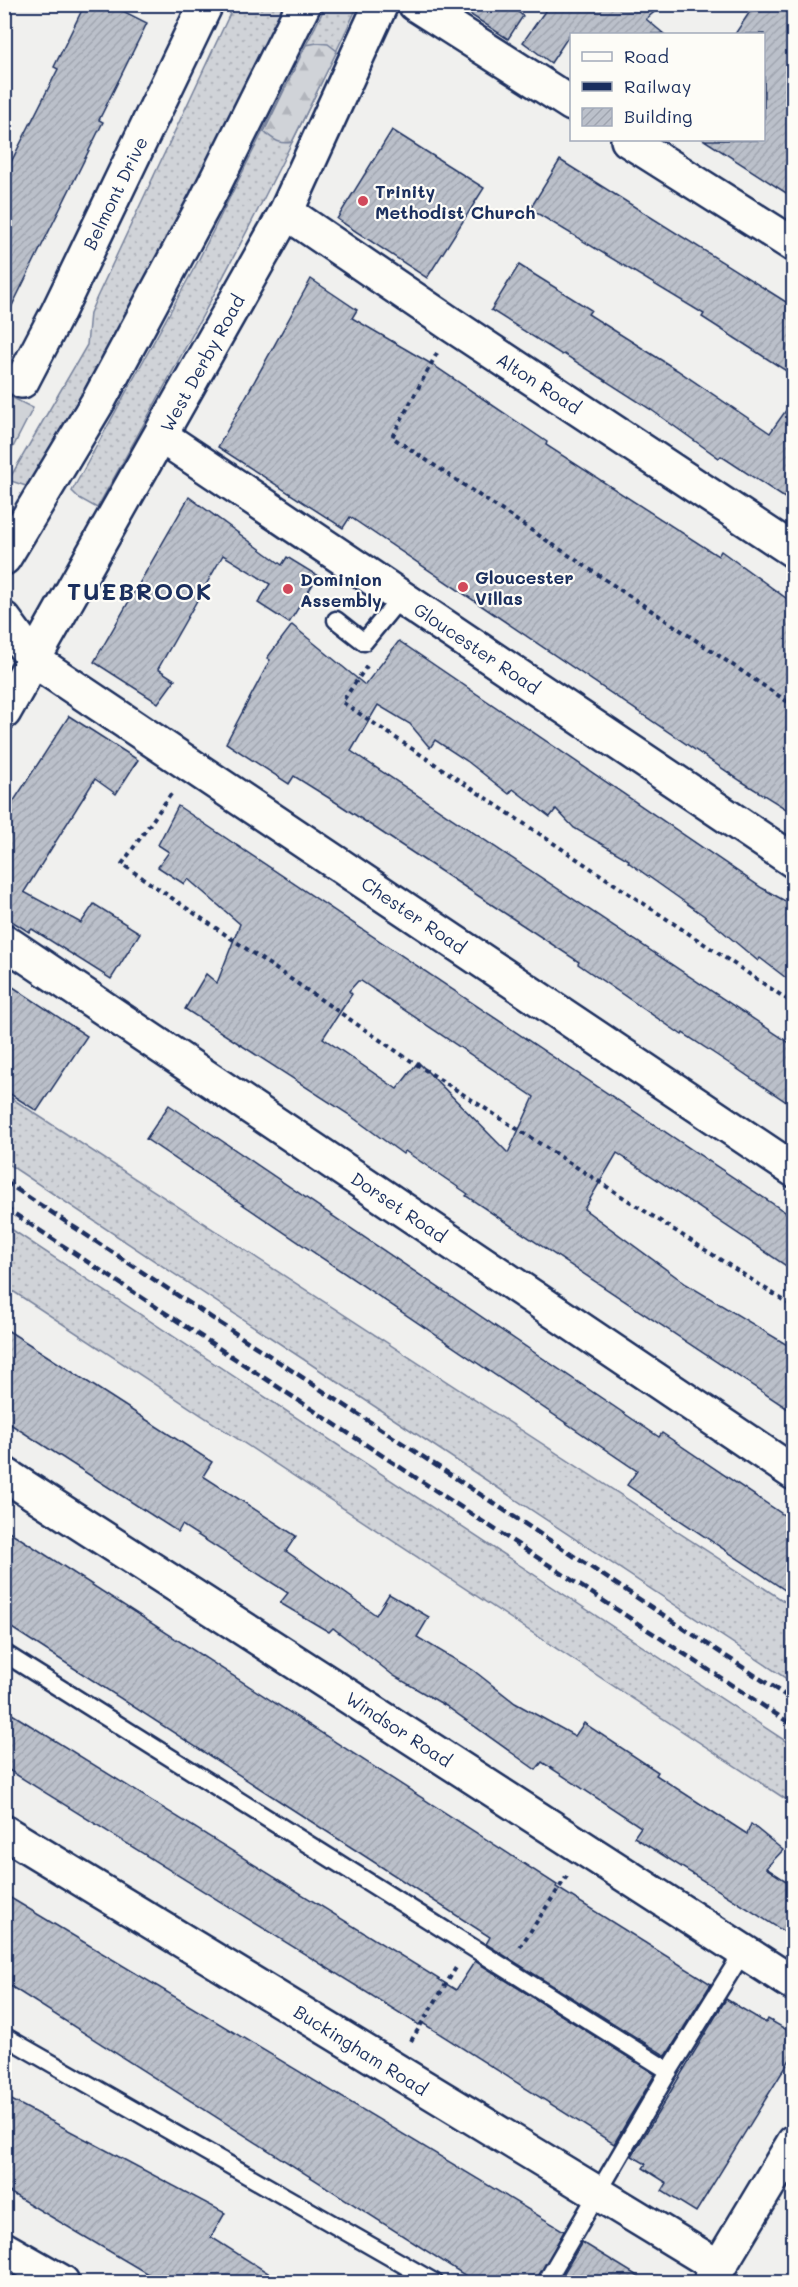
<svg xmlns="http://www.w3.org/2000/svg" width="798" height="2287" viewBox="0 0 798 2287" font-family="Mali,sans-serif">
<style>
.grass{fill:url(#grass-dots);stroke:#76819b;stroke-width:1.5}
.forest{fill:url(#forest-firs);stroke:#76819b;stroke-width:1.5}
.green{fill:#d0d3d8;stroke:#76819b;stroke-width:1.5}
.building{fill:url(#building-hatch);stroke:#1b2f5e;stroke-width:1.5;fill-rule:evenodd}
.lines{fill:none;stroke-linecap:round;stroke-linejoin:round}
.lane-casing{stroke:#1b2f5e;stroke-width:21}
.street-casing{stroke:#1b2f5e;stroke-width:38}
.highway-casing{stroke:#1b2f5e;stroke-width:38}
.path{stroke:#1b2f5e;stroke-width:4;stroke-dasharray:4.5 4.5;stroke-linecap:butt}
.lane{stroke:#fdfcf7;stroke-width:16}
.street{stroke:#fdfcf7;stroke-width:33}
.highway{stroke:#fdfcf7;stroke-width:33}
.rail{stroke:#1b2f5e;stroke-width:4.5;stroke-dasharray:9 4.5;stroke-linecap:butt}
.poi-dot{fill:#d1495b;stroke:#fdfcf7;stroke-width:2}
.labels{text-anchor:middle;dominant-baseline:central;stroke-width:4.5;stroke-linejoin:round;paint-order:stroke}
.poi-label{font-size:18px;font-weight:bold;fill:#1b2f5e;stroke:#fdfcf7;text-anchor:start}
.street-label{font-size:18px;fill:#1b2f5e;stroke:#fdfcf7}
.district-label{font-size:24px;font-weight:bold;letter-spacing:1.5px;fill:#1b2f5e;stroke:#fdfcf7}
</style>
<defs>
<pattern id="grass-dots" width="8" height="8" patternUnits="userSpaceOnUse" patternTransform="scale(1.5)"><rect width="8" height="8" fill="#d0d3d8"/><path d="M2 2h.1M6 6h.1" fill="none" stroke="#b2b5bc" stroke-width="1.8" stroke-linecap="round"/></pattern>
<pattern id="forest-firs" width="22" height="20" patternUnits="userSpaceOnUse" patternTransform="scale(1.5)"><rect width="22" height="20" fill="#d0d3d8"/><path d="M5 1l3.5 6h-7zM16 11l3.5 6h-7z" fill="#b2b5bc"/></pattern>
<pattern id="building-hatch" width="6" height="6" patternUnits="userSpaceOnUse" patternTransform="scale(1.5)"><rect width="6" height="6" fill="#bbc0ca"/><path d="M-1 1l2-2M0 6l6-6M5 7l2-2" fill="none" stroke="#a0a5b0"/></pattern>
</defs>
<rect width="100%" height="100%" fill="#f0f0ee"/>
<filter id="ink" filterUnits="userSpaceOnUse"><feTurbulence type="fractalNoise" baseFrequency=".0167" numOctaves="2"/><feDisplacementMap in="SourceGraphic" scale="12" xChannelSelector="R" yChannelSelector="G"/><feConvolveMatrix kernelMatrix="1 2 1 2 8 2 1 2 1" color-interpolation-filters="sRGB"/></filter>
<g filter="url(#ink)">
<g class="grass">
<path d="M234,5H284L234,111L141,289L29,487L11,481V476L87,345L90,313L97,297Z"/>
<path d="M326,5H358C279,176 190,343 97,508L79,498L72,491L198,261Z"/>
<path d="M5,1094L793,1607V1683L5,1162Z"/>
<path d="M5,1225L793,1746V1804L5,1286Z"/>
</g>
<path class="forest" d="M317,43L328,44L337,51L292,142C280,145 274,140 264,132L306,45Z"/>
<path class="green" d="M5,394L33,408L5,463Z"/>
<g class="building">
<path d="M85,4H109L147,23L99,120L103,122L4,322V176L58,69L54,67Z"/>
<path d="M454,4H508L523,16L508,39Z"/>
<path d="M550,4H664L646,19L664,34H570L551,63L523,42Z"/>
<path d="M755,4H794V198L704,140H764V34H735Z"/>
<path d="M392,130L484,188L427,278L337,219Z"/>
<path d="M560,160L794,307V376L702,317L704,314L530,209Z"/>
<path d="M519,265L591,310L588,314L677,370L770,433L794,399V504L721,456L719,458L650,409L564,354L562,355L491,310Z"/>
<path d="M311,279L357,310L352,318L433,365L547,442L546,445L718,556L721,551L794,604V814L741,781L350,517L343,528L218,447Z"/>
<path d="M189,497L282,565L287,557L318,576L289,623L258,603L270,584L223,555L158,669L175,680L158,703L94,662Z"/>
<path d="M292,625L365,685L399,641L762,888L794,906V984L760,958L758,961L703,915L628,862L629,860L574,828L556,809L550,817L513,789L509,794L467,761L435,740L430,748L410,724L378,705L351,751L794,1046V1107L718,1056L683,1033L682,1035L578,964L579,962L337,803L294,776L289,784L226,743L270,660L267,658Z"/>
<path d="M69,716L138,760L116,794L95,779L24,892L81,923L94,904L140,933L111,979L32,929L29,932L7,918L4,922V816Z"/>
<path d="M178,806L794,1218V1271L617,1153L584,1209L686,1284L794,1349V1413L466,1196L468,1194L405,1151L403,1154L348,1114L185,1009L206,974L217,983L240,924L188,879L184,884L158,867L169,852L158,845ZM358,981H361L534,1097L508,1153L418,1062L397,1089L323,1038L352,994L349,991Z"/>
<path d="M4,981L87,1036L37,1111L4,1090Z"/>
<path d="M169,1105L659,1437L662,1433L794,1522V1596L627,1485L637,1471L146,1139Z"/>
<path d="M4,1328L212,1462L203,1476L296,1536L286,1551L376,1615L389,1594L429,1617L417,1637L473,1670L515,1703L575,1736L584,1723L658,1772L656,1775L747,1834L751,1824L783,1850L766,1868L794,1886V1938L634,1837L641,1827L542,1762L536,1770L446,1706L394,1676L333,1628L329,1632L280,1603L288,1593L182,1525L178,1532L4,1420Z"/>
<path d="M4,1528L557,1885L556,1887L711,1984L666,2056L486,1944L490,1937L4,1623Z"/>
<path d="M4,1709L456,1990L475,1961L655,2074L614,2144L421,2022L419,2025L4,1767Z"/>
<path d="M4,1894L564,2231L536,2283H477L4,1982Z"/>
<path d="M726,1999L766,2023L768,2019L794,2034V2053L696,2212L662,2191L667,2183L643,2168L646,2164L632,2156Z"/>
<path d="M4,2096L225,2213L211,2237L284,2283H163L4,2189Z"/>
<path d="M582,2242L649,2283H558Z"/>
</g>
<g class="lines">
<defs>
<g id="lane">
<path d="M336,620L364,642L401,597"/>
<path d="M4,1653L669,2071"/>
<path d="M4,2036L434,2282"/>
<path d="M546,2282L669,2071L743,1952"/>
</g>
<g id="street">
<path d="M415,4L572,104"/>
<path d="M628,140L794,245"/>
<path d="M286,212L452,325L794,551"/>
<path d="M22,381L58,312L206,4"/>
<path d="M161,436L794,861"/>
<path d="M35,661L794,1170"/>
<path d="M4,941L794,1473"/>
<path d="M4,1474L794,1984"/>
<path d="M4,1832L719,2267"/>
<path d="M4,2249L62,2282"/>
<path d="M710,2282L794,2142"/>
</g>
<g id="highway">
<path d="M4,558L99,400L206,201L304,4"/>
<path d="M4,619L35,661"/>
<path d="M4,712L286,212L381,4"/>
</g>
</defs>
<use href="#lane" class="lane-casing"/>
<use href="#street" class="street-casing"/>
<use href="#highway" class="highway-casing"/>
<g class="path">
<path d="M437,353L392,437L794,706"/>
<path d="M367,666L342,702L794,1004"/>
<path d="M171,794L122,864L402,1055L794,1307"/>
<path d="M520,1947L567,1876"/>
<path d="M411,2041L457,1966"/>
</g>
<use href="#lane" class="lane"/>
<use href="#street" class="street"/>
<use href="#highway" class="highway"/>
<g class="rail">
<path d="M4,1181L794,1701"/>
<path d="M4,1207L794,1726"/>
</g>
</g>
</g>
<g class="poi-dot">
<circle cx="363" cy="201" r="6"/>
<circle cx="463" cy="587" r="6"/>
<circle cx="288" cy="589" r="6"/>
</g>
<g class="labels">
<g class="poi-label">
<text x="375" y="191">Trinity<tspan x="375" dy="21">Methodist Church</tspan></text>
<text x="475" y="577">Gloucester<tspan x="475" dy="21">Villas</tspan></text>
<text x="300" y="579">Dominion<tspan x="300" dy="21">Assembly</tspan></text>
</g>
<g class="street-label">
<text transform="translate(115 193) rotate(-64)">Belmont Drive</text>
<text transform="translate(202 363) rotate(-61)">West Derby Road</text>
<text transform="translate(539 383) rotate(33)">Alton Road</text>
<text transform="translate(477 648) rotate(34)">Gloucester Road</text>
<text transform="translate(414 915) rotate(34)">Chester Road</text>
<text transform="translate(399 1207) rotate(34)">Dorset Road</text>
<text transform="translate(399 1729) rotate(33)">Windsor Road</text>
<text transform="translate(361 2050) rotate(32)">Buckingham Road</text>
</g>
<g class="district-label">
<text x="140" y="590">TUEBROOK</text>
</g>
</g>
<rect width="798" height="2287" fill="none" stroke="#fdfcf7" stroke-width="24"/>
<rect x="12" y="12" width="774" height="2263" fill="none" stroke="#1b2f5e" stroke-width="2" filter="url(#ink)"/>
<rect x="570" y="33" width="195" height="108" fill="#fdfcf7" stroke="#a3aaba" stroke-width="1.5"/>
<rect x="582" y="52" width="30" height="9" fill="#fdfcf7" stroke="#a3aaba" stroke-width="1.5"/>
<text x="624" y="63" font-size="18" fill="#1b2f5e">Road</text>
<rect x="582" y="82" width="30" height="9" fill="#1b2f5e" stroke="#a3aaba" stroke-width="1.5"/>
<text x="624" y="93" font-size="18" fill="#1b2f5e">Railway</text>
<rect x="582" y="108" width="30" height="18" fill="url(#building-hatch)" stroke="#a3aaba" stroke-width="1.5"/>
<text x="624" y="123" font-size="18" fill="#1b2f5e">Building</text>
</svg>
